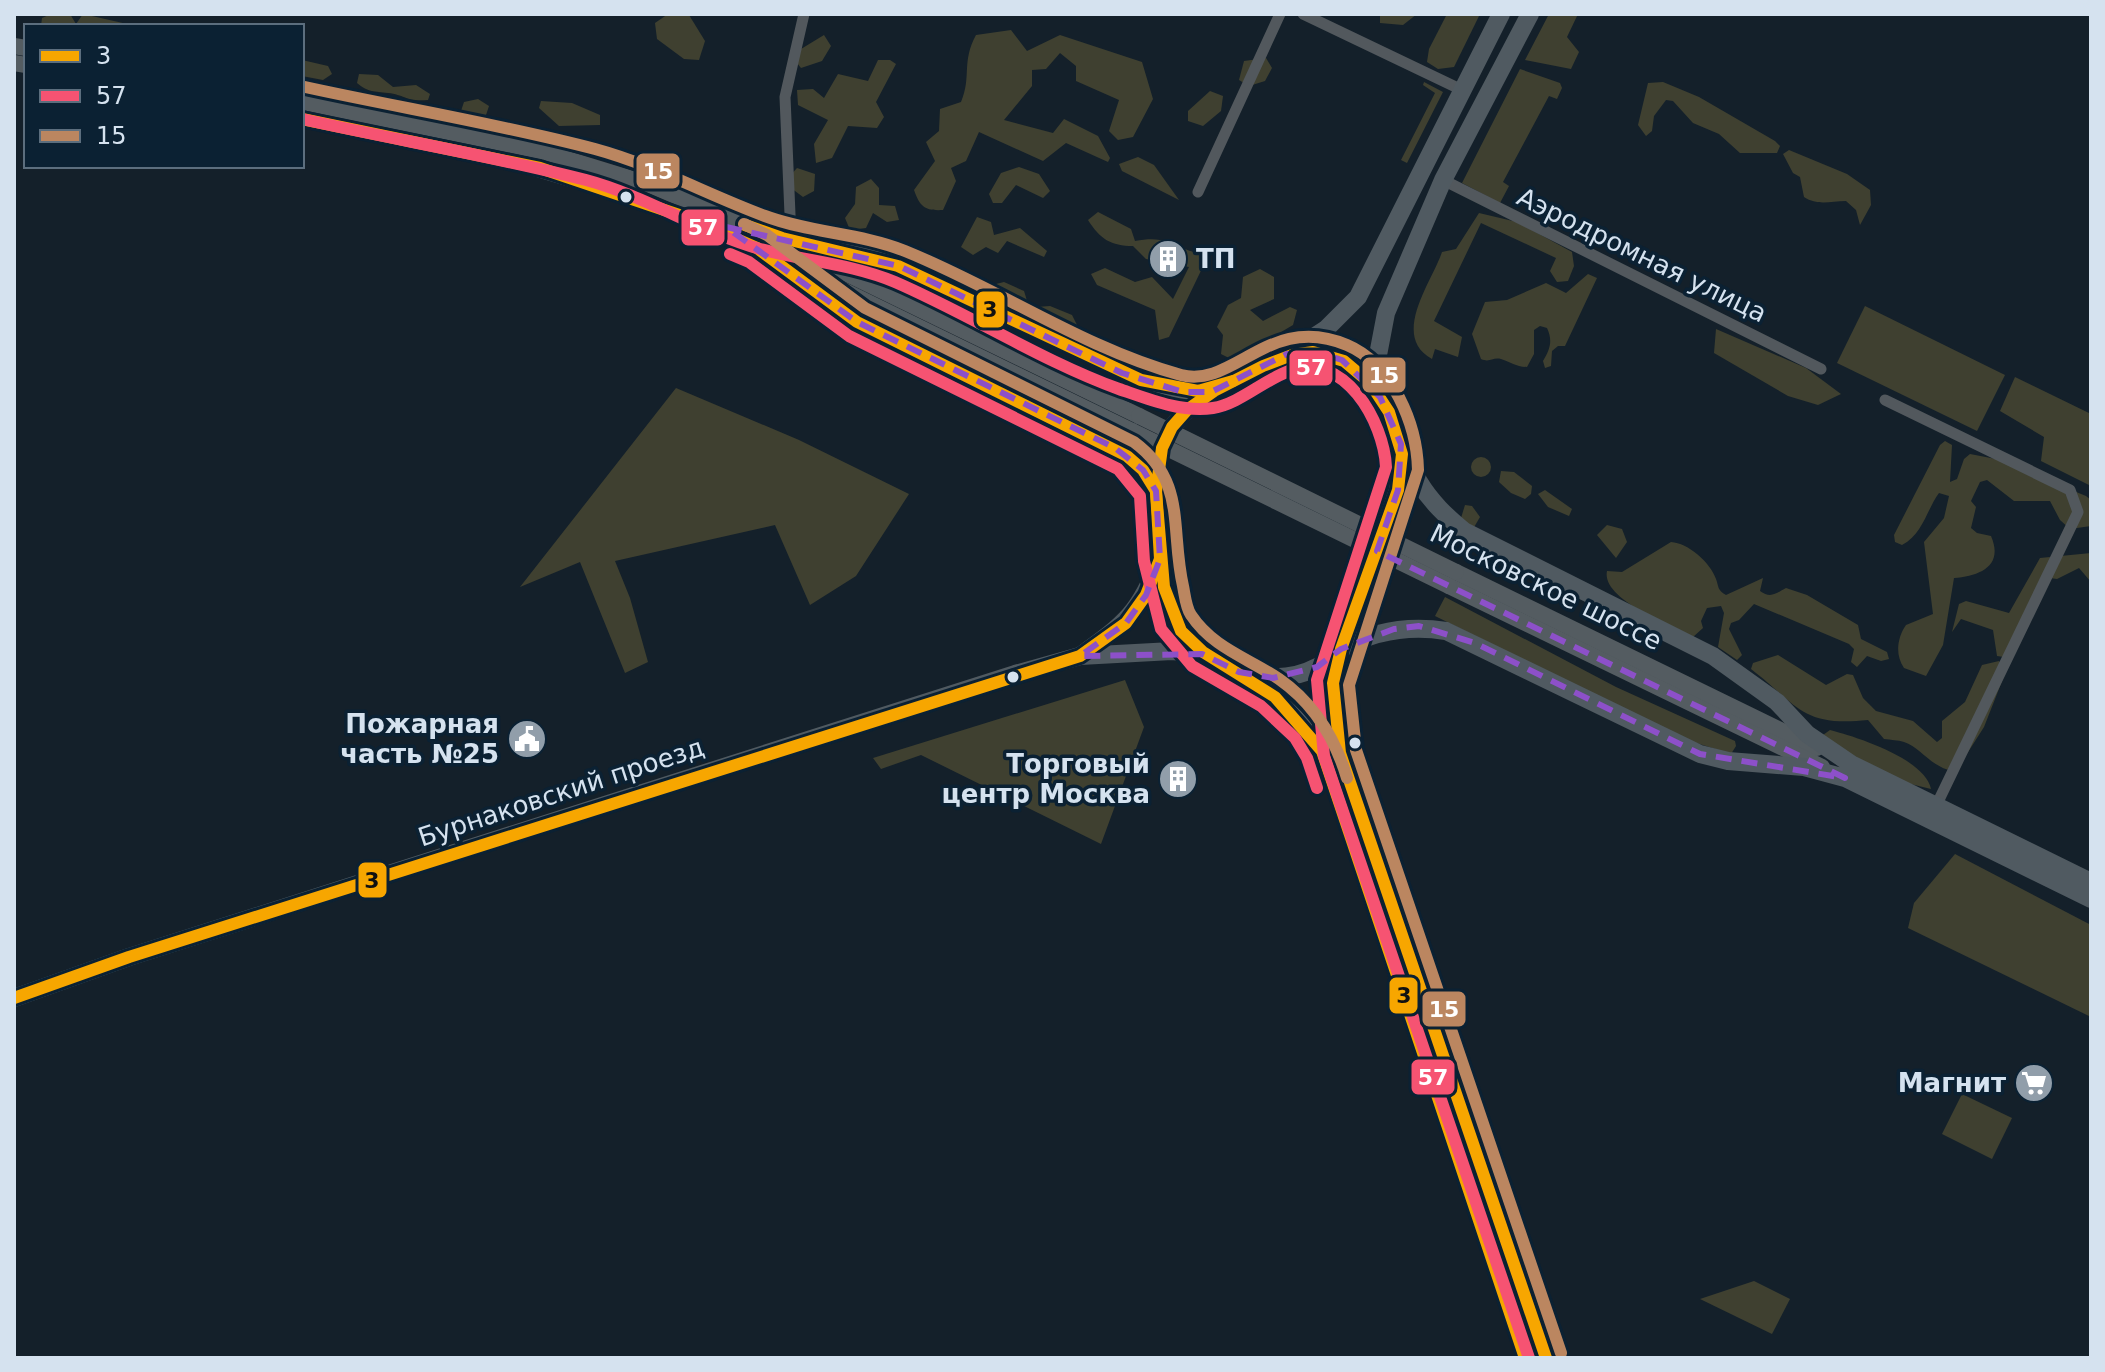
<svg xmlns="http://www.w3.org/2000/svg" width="2105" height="1372" viewBox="0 0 2105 1372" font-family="'DejaVu Sans',sans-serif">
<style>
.green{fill:#3f4030}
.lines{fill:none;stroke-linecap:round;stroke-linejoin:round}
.street{stroke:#52585d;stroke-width:11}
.secondary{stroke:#545c61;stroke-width:16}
.primary{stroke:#505a61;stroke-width:18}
.secondary-bridge{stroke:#545c61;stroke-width:16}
.bus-1-casing{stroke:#0b2133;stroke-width:18}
.bus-2-casing{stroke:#0b2133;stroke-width:18}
.bus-3-casing{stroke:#0b2133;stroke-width:18}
.bus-1{stroke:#f7a600;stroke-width:12}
.bus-2{stroke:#f65372;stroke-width:12}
.bus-3{stroke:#bb8660;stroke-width:12}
.marked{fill:none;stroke:#8d50c9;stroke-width:6;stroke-dasharray:16 10;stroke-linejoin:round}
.bus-dot{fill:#d5e2ef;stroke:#0b2133;stroke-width:3}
.labels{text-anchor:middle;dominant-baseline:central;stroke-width:7;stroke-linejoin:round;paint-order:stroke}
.street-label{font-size:26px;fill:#d5e2ef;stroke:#0b2133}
.poi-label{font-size:26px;font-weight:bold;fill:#d5e2ef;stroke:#0b2133;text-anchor:end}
.line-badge{stroke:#0b2133;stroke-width:3}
.badge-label{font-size:22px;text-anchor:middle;font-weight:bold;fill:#fff}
.pale-badge-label{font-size:22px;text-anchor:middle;font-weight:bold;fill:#111}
</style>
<rect width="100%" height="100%" fill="#14202a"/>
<g class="green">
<path d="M51,14H70L76,24L83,14L136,26H41L42,18Z"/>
<path d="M668,14L689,15L705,41L699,60L684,59L657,39L655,23Z"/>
<path d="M1380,14H1417L1403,25L1380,23Z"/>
<path d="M1447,14H1480L1454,67L1438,69L1427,62L1429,49Z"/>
<path d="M1549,14H1578L1567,37L1579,52L1571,69L1525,60Z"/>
<path d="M1011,30L1027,51L1060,35L1142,62L1153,99L1133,137L1118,140L1109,131L1119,100L1076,81V66L1060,53L1046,69L1032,70V86L1004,120L1053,133L1064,119L1098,136L1110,158L1108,162L1066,143L1043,161L979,132L966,161L951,168L956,181L943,210C925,211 920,207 914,190L935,161L926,142L939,131L940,109L961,102C972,76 961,63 976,35Z"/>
<path d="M824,35L831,46L822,61L801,68L797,63L801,49Z"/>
<path d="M1266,58L1272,68L1265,81L1249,86L1239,80L1244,61Z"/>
<path d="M302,60L328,66L332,74L323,80L302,76Z"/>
<path d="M878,60H890L896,64L876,102L884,117L877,128L848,126L832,158L816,163L814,144L828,120L798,105L797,90L813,89L824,98L838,74L868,81Z"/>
<path d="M1520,69L1560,83L1562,88L1557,99L1549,96L1503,182L1509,186L1500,203L1462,183Z"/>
<path d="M359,74L378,75L393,87L416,85L430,94L428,100C406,102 406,95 388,93C374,91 369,93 357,83Z"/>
<path d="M1424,82L1443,92L1407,163L1401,160L1435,93L1423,85Z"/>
<path d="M1663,82L1699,97L1775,141L1780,146L1777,153H1740L1719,134L1693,123L1673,101L1666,100L1654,116L1652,131L1646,136L1638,125L1648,83Z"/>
<path d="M1210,91L1223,96L1221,111L1203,126L1188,121V111Z"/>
<path d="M478,99L489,106L486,115L474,120L461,111L464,102Z"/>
<path d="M541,101L572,103L600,115V125L559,126L539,108Z"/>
<path d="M1789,150L1847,174L1870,190L1871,205L1860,225L1856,210L1846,201C1830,201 1818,206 1804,197L1800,177L1793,173L1783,154Z"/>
<path d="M1138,157L1154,165L1179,200L1122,171L1119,164Z"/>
<path d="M1019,167L1039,174L1050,191L1043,198L1016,185L1002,203H993L989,194L1001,173Z"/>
<path d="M797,168L815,174L814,191L803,197L791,188L789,177Z"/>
<path d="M871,179L879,188V205L895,206L899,220L887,222L873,213L866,228L850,230L845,218L855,204L856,187Z"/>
<path d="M1098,212L1131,229L1135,241C1174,233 1179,254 1209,254L1169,337L1159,340L1155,310L1097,285L1091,274L1105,268L1135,282L1152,277L1173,299L1189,267L1146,259L1133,246C1111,246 1100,239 1088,220Z"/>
<path d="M1479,213L1517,222L1572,252L1574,266L1568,281L1557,282L1550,271L1556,258L1481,223L1434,321L1462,337L1458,357L1435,349L1432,359C1390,336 1432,282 1442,252L1456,249Z"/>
<path d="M977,217L991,222L994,235L1020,228L1047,251L1044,257L1007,241L998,253L986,247L973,255L961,247Z"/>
<path d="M1260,269L1274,277V299L1250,310L1263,321L1290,307L1297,310L1293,325L1233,360L1221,354L1223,335L1217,327L1228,305L1241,298L1243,277Z"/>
<path d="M1588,274L1597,278L1565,346H1558L1552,351L1551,366L1545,368L1543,361C1550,349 1553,341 1547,328L1540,326L1534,330V354L1527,367C1516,367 1511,362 1501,359C1492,357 1490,363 1481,359L1472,334L1485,302L1507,300L1546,283L1566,293Z"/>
<path d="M1004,282L1024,291L1028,304L1020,308L995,294L992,285Z"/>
<path d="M1050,306L1072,315L1078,327L1066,332L1041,319L1037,307Z"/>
<path d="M1865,306L2005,375L1977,431L1837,363Z"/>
<path d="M1716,329L1806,368L1841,394L1818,405L1788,396L1714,353Z"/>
<path d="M2015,377L2091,414V486L2041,461L2044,437L2000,411Z"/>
<path d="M676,388L799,440L909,494L856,576L810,605L775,525L615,561L630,598L648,662L625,673L580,562L520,587Z"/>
<path d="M1945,441L1952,445L1950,482L1957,479L1964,459L1970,454L1996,459L2086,496L2091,500V526L2070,529L2060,520L2050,501H2014L1987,480L1980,482L1971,501L1976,507L1971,528L1977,533L1991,536C2004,566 1980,576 1954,578L1943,645L1926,676L1904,668C1895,655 1897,638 1906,625L1933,614L1924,542L1944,518L1949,496L1939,493C1926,511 1923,534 1902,545L1895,542L1894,535L1940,445Z"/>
<circle cx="1481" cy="467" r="10"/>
<path d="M1501,471L1514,472L1532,486L1531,494L1525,499L1511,493L1499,482Z"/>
<path d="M1545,490L1572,509L1569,516L1548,507L1538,494Z"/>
<path d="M1465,505L1472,506L1480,517L1473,529L1461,518Z"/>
<path d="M1607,525L1622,529L1627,542L1616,558L1597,535Z"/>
<path d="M1671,542C1688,543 1710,562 1716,579C1719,587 1717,590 1726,595L1763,578L1760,591C1771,599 1776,593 1786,588L1807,595L1858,625L1861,639L1887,652L1889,659L1881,661L1867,656L1857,667L1851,662L1854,649L1849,644L1754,604L1739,620L1731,623L1729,629L1742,655L1737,660L1718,647L1724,613L1721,606L1707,608L1701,621L1703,628L1693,637C1672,626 1601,599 1607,571L1622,572Z"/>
<path d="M2091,553V582L2079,568L2057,579L2050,578L2004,657L1997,656L1993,630L1961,619L1952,632L1959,604L1966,601L2009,613L2040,558Z"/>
<path d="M1445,597L1616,687L1735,741L1736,746L1731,754L1684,739L1435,616Z"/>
<path d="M1778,655L1826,685L1847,674L1853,675L1863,698L1876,711L1913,721L1937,742L1942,738V721L1965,702L1982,665L1999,661L2006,671L1984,727L1956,771C1933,770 1922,748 1904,742C1898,740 1891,740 1884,739L1868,720C1801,727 1798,705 1751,669L1753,663Z"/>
<path d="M1125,680L1144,727L1101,844L921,755L881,769L873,758Z"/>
<path d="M1830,730C1857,737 1925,759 1931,789L1882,777L1823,735Z"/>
<path d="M1955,854L2091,925V1017L1908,928L1914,903Z"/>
<path d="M1962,1094L2012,1118L1992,1159L1942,1134Z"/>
<path d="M1754,1281L1790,1299L1772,1334L1700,1299Z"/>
</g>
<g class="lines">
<g class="street">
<path d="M1303,14L1462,90"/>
<path d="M1443,180L1821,369"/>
<path d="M1198,192L1280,14"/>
<path d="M791,238L785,97L804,14"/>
<path d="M1885,400L2070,490L2078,512L1936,806"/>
</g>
<g class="secondary">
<path d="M14,46L26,48"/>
<path d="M14,63L26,65"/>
<path d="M302,103L544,152L645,183L763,233L1139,416"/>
<path d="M302,119L511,161L638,199L757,248L1132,431"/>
<path d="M784,237L848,250L899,266L1141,380L1183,392H1211"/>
<path d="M794,274L857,322L1127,456L1143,470L1156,491"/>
<path d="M1456,572L1817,748"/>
<path d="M1449,586L1822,767"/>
<path d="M1341,649C1332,687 1334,715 1340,753L1546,1358"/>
<path d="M1241,673C1273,695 1301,717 1322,751L1525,1358"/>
</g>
<g class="primary">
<path d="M1289,353L1326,329L1358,297L1501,14"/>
<path d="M1380,397L1378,355L1386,313L1443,180L1530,14"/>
<path d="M1341,649L1398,490L1401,451"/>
<path d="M1080,656C1126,623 1140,612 1160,559"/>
<path d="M2091,882L1851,764L1807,734L1777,702L1713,656L1464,531C1446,516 1431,502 1419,482C1395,440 1388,386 1343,361C1314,344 1285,356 1257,369C1222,386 1186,400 1167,436C1146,474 1155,583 1175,621C1188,645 1213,665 1240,672C1265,679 1293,680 1317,667C1325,663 1332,654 1341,649C1374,631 1409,625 1446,631L1700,754L1728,761L1804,767L1845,778L2091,899"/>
<path d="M14,998L129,957L1015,674L1080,656L1172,651L1202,654"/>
</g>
<g class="secondary-bridge">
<path d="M1139,416L1456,572"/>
<path d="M1132,431L1449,586"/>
</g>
<defs>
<g id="bus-1">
<path d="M745,225L782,238L898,266L1141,380L1198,391L1233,381"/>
<path d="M14,998L129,957L1080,656L1126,623L1146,595L1160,559L1156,491L1143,470L1127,456L857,322L757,248L691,219L540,168L302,119"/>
<path d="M1525,1358L1322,751L1275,697L1203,652L1181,631L1164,587L1156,492L1162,448L1172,427L1187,410L1214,391L1263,366L1292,355L1313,352L1344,361L1370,383L1389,412L1402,454L1398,490L1341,649L1333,683L1340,753L1546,1358"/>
</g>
<g id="bus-2">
<path d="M302,119C396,140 493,156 586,180C646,196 700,232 760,249C805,261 852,264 895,282C969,314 1044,362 1119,389C1148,399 1182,413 1213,408C1239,404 1264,380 1289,371C1344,350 1384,422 1386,467L1317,680L1324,756L1529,1358"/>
<path d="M730,254L749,262L849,336L1118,469L1140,496L1144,561L1161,629L1192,666L1261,706L1295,738L1307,758L1317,788"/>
</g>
<g id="bus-3">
<path d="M305,87C401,108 500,124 595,149C654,165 708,195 765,216C810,233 860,233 905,251C999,289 1083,348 1181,375C1234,389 1269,312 1347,345C1392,364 1417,424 1418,470L1349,685L1356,750L1561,1353"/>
<path d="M744,224L767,235L865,308L1134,442C1187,481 1170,529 1183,586C1185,596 1186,608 1191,615C1213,648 1248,658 1279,679C1315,704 1335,738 1347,778"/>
</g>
</defs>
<use href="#bus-1" class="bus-1-casing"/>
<use href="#bus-2" class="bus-2-casing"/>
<use href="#bus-3" class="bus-3-casing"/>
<use href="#bus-1" class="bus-1"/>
<use href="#bus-2" class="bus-2"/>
<use href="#bus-3" class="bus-3"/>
</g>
<path class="marked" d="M726,227L899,266L1122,373L1183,392H1211L1287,354L1316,352L1342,360L1380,397L1401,444L1398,490L1377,551L1845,778L1700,754L1475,643L1419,626L1394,629L1341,649L1317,667L1273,678L1239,672L1202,654L1080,656L1126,623L1146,595L1160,559L1156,491L1143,470L1115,448L857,322Z"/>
<defs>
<symbol id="building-disc" viewBox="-11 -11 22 22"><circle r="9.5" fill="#919eaa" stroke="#0b2133"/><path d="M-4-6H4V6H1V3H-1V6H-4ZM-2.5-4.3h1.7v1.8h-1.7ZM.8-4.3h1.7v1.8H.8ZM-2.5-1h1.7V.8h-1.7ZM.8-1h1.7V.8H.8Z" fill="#fff"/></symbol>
<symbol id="civic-disc" viewBox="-11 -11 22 22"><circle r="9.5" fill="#919eaa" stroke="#0b2133"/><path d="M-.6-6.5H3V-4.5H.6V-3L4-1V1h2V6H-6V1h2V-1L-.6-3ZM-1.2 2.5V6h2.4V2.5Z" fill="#fff"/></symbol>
<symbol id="supermarket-disc" viewBox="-11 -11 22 22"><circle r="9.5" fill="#919eaa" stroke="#0b2133"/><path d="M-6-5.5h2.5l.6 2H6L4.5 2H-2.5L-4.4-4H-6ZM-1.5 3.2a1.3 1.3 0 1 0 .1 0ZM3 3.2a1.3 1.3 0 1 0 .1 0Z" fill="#fff"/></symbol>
</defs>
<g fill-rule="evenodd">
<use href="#building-disc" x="1146" y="237" width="44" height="44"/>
<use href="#civic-disc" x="505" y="717" width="44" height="44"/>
<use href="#building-disc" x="1156" y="757" width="44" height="44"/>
<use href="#supermarket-disc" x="2012" y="1061" width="44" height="44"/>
</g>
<g class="bus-dot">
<circle cx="626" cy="197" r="7"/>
<circle cx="1013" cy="677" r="7"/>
<circle cx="1355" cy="743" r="7"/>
</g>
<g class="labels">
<g class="street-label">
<text transform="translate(1642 255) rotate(26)">Аэродромная улица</text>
<text transform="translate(1546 587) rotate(26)">Московское шоссе</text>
<text transform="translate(561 792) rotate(-18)">Бурнаковский проезд</text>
</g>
<g class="poi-label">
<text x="1196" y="259" text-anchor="start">ТП</text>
<text x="499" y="724">Пожарная<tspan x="499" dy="30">часть №25</tspan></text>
<text x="1150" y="764">Торговый<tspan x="1150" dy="30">центр Москва</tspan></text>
<text x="2006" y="1083">Магнит</text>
</g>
</g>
<g class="line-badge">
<rect x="635" y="152" width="46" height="38" rx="8" fill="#bb8660"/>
<rect x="680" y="208" width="46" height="39" rx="8" fill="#f65372"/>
<rect x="975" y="290" width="31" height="39" rx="8" fill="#f7a600"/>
<rect x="1288" y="349" width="46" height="38" rx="8" fill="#f65372"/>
<rect x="1361" y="356" width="46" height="38" rx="8" fill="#bb8660"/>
<rect x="357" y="861" width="31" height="38" rx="8" fill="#f7a600"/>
<rect x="1388" y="976" width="31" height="39" rx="8" fill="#f7a600"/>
<rect x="1421" y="990" width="46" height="38" rx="8" fill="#bb8660"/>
<rect x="1410" y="1058" width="46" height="38" rx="8" fill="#f65372"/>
</g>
<g class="badge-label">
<text x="658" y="179">15</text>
<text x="703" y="235">57</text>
<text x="1311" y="375">57</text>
<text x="1384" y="383">15</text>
<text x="1444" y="1017">15</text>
<text x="1433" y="1085">57</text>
</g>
<g class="pale-badge-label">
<text x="990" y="317">3</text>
<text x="372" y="888">3</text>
<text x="1404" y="1003">3</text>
</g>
<rect width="2105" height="1372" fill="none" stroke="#d5e2ef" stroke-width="32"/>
<rect x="24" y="24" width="280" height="144" fill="#0b2133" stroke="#5c6e7e" stroke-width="2"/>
<rect x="40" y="50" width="40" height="12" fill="#f7a600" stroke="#5c6e7e" stroke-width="2"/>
<text x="96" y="64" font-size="24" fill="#d5e2ef">3</text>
<rect x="40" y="90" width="40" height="12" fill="#f65372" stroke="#5c6e7e" stroke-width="2"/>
<text x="96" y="104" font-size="24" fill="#d5e2ef">57</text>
<rect x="40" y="130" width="40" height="12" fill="#bb8660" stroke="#5c6e7e" stroke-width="2"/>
<text x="96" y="144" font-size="24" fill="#d5e2ef">15</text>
</svg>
